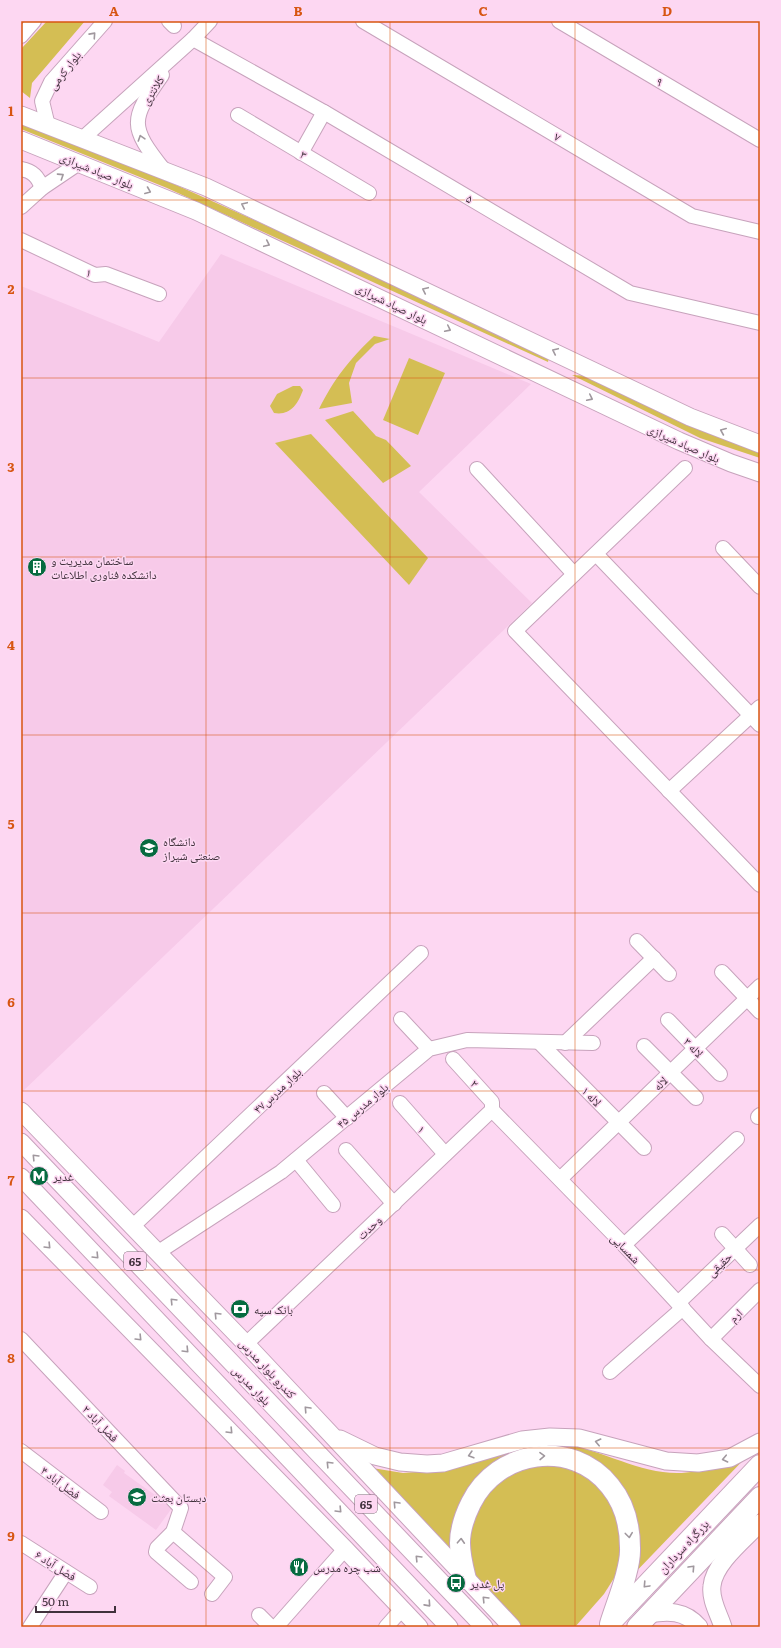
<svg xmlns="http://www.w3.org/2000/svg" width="781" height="1648" viewBox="0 0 781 1648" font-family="Literata,'Noto Naskh Arabic',serif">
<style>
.built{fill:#f7cae9}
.green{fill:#d4be54}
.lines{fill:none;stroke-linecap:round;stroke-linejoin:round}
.minor-casing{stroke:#c7a3bc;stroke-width:16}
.major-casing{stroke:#c7a3bc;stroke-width:19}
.highway-casing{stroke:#c7a3bc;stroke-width:22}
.minor{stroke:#fff;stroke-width:14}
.major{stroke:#fff;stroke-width:17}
.highway{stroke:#fff;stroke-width:20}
.oneway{stroke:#a0989e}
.grid{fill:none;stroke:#d75511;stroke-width:1;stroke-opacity:0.55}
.labels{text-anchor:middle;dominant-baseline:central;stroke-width:3;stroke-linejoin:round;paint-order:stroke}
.shield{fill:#fdd7f2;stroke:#796373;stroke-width:1}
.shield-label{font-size:11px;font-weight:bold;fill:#40313c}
.street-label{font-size:12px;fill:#40313c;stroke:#fdd7f2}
.poi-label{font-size:12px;fill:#40313c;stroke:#fdd7f2;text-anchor:start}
.neatline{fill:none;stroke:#d75511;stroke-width:1.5}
.grid-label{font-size:13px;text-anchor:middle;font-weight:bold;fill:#d75511}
</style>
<rect width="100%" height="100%" fill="#fdd7f2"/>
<g class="built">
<path d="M221,254L531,384L419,492L532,603L21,1093V286L159,342Z"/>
<path d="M117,1465L125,1471L124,1473L155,1495L157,1492L165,1499L164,1501L172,1508L156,1530L109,1496L112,1492L103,1485Z"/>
</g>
<g class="green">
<path d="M47,21H85L32,83L30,98L21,91V49Z"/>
<path d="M21,121L127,163L368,271L549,357L548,362L167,188L21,129Z"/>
<path d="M374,336L390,339L375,344L356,363L349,383L352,403L319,409C334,379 349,360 374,336Z"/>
<path d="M409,358L445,373L418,435L383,420Z"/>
<path d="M572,375L590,376L760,450V458L700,438Z"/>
<path d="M293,386H300L303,390C298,404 290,416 274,413L270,406L277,394Z"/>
<path d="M353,411L376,436L386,440L411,466L383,483L325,420Z"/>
<path d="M311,434L428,558L409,585L275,443Z"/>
<path d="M566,1444C609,1452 652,1481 696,1471C715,1467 735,1457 753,1450L628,1580L636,1548L596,1465L496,1464L453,1559L366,1467L403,1473L429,1471L514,1448Z"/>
<path d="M551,1463L587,1475L609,1496L623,1540L616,1575L604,1594L575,1627H514L472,1574L467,1542L480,1498L514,1470Z"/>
</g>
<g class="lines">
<defs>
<g id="minor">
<path d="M169,21L174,26"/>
<path d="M363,21L692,216L760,232"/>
<path d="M559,21L760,140"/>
<path d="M21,36L34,21"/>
<path d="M193,39L324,112L630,293L760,323"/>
<path d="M162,75C130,120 129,126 164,170"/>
<path d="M238,115L369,193"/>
<path d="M48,126L42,101L51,82L105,21"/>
<path d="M82,139L193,39L210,21"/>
<path d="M301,153L324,112"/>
<path d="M21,169C33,171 38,177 42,188"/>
<path d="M21,207L42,188L79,163"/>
<path d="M21,240L95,275L106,274L159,294"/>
<path d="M685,468L515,631L760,885"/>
<path d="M477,469L574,574"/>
<path d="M723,548L760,587"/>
<path d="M596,554L760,725"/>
<path d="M669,791L760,707"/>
<path d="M637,941L669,974"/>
<path d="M722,972L760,1012"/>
<path d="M401,1019L429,1049"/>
<path d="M668,1020L720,1074"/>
<path d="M540,1043L644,1148"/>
<path d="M565,1043L654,958"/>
<path d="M644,1046L696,1098"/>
<path d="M453,1059L492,1102V1110"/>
<path d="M324,1093L347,1118"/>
<path d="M400,1103L445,1154"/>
<path d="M492,1110L624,1245L711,1339L760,1386"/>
<path d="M758,1117L760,1115"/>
<path d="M346,1150L394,1204"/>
<path d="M296,1160L333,1205"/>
<path d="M560,1179L760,986"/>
<path d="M132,1227L421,953"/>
<path d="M722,1234L750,1265"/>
<path d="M624,1245L737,1139"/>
<path d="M157,1253L281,1172L429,1049L467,1040L593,1043"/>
<path d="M678,1303L760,1225"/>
<path d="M21,1339L181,1508L173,1532L157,1548L156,1552L191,1582"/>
<path d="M711,1339L760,1290"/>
<path d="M246,1344L492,1110"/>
<path d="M610,1372L683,1308"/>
<path d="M21,1451L101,1512"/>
<path d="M173,1532L225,1577L212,1594"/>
<path d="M21,1543L90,1587"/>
<path d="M259,1615L271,1627"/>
<path d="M30,1627L66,1572"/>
<path d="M276,1627L345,1549"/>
<path d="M386,1627L402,1609"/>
</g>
<g id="major">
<path d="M21,115L206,187L690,417L760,444"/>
<path d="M21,140L196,211L679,441L731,463L760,473"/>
<path d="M21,1111L246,1344L512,1627"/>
<path d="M21,1142L484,1627"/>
<path d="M21,1177L449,1627"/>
<path d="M21,1218L345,1549L419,1627"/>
<path d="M340,1439L375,1456L400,1462L427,1464L443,1463L522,1440L550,1437L579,1438L666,1461L698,1463L730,1458L760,1442"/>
<path d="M648,1614C668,1611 685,1610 699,1627"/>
<path d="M723,1627C719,1614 710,1600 712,1586C714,1563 745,1539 760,1523"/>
</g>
<g id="highway">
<path d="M466,1579C463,1567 460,1556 460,1543C460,1529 465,1515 471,1503C497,1450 572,1438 610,1486C624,1503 630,1526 630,1548C631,1569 616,1604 610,1624"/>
<path d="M614,1619L760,1465"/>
<path d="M637,1627L760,1497"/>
</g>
</defs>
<use href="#minor" class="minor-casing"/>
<use href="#major" class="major-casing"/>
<use href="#highway" class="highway-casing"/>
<use href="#minor" class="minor"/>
<use href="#major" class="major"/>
<use href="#highway" class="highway"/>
</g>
<defs><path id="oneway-chevron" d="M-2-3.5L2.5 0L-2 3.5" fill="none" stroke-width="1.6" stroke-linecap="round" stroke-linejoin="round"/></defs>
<g class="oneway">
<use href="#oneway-chevron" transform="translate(93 35) rotate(-48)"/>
<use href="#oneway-chevron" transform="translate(141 138) rotate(-108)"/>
<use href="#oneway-chevron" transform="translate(61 176) rotate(-33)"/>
<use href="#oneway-chevron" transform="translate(148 191) rotate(22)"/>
<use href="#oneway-chevron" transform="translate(244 205) rotate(-155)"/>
<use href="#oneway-chevron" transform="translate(267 244) rotate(25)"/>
<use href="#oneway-chevron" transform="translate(425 290) rotate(-155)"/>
<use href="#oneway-chevron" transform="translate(448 329) rotate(26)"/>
<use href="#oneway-chevron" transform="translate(555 351) rotate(-155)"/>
<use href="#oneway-chevron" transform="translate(590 398) rotate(26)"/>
<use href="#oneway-chevron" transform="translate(723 431) rotate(-157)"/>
<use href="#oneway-chevron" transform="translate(35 1157) rotate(-134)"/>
<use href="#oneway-chevron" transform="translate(48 1246) rotate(46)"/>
<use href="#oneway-chevron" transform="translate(96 1256) rotate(46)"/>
<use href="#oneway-chevron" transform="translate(173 1301) rotate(-134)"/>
<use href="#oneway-chevron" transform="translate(217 1315) rotate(-134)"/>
<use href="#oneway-chevron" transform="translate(139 1338) rotate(46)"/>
<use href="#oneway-chevron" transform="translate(186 1350) rotate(46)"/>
<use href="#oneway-chevron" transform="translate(307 1409) rotate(-133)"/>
<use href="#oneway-chevron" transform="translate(230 1431) rotate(46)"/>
<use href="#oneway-chevron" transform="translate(598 1442) rotate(-167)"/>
<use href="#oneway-chevron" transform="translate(471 1455) rotate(164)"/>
<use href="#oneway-chevron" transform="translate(542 1456) rotate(-1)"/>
<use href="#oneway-chevron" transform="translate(725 1459) rotate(168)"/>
<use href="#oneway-chevron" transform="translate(329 1464) rotate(-134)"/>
<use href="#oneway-chevron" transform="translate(396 1504) rotate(-133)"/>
<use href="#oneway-chevron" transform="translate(339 1510) rotate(46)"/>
<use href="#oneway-chevron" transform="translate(629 1535) rotate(83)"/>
<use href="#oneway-chevron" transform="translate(461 1541) rotate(-87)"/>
<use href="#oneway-chevron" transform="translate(418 1558) rotate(-134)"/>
<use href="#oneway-chevron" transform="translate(692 1568) rotate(-47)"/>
<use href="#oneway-chevron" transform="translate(646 1585) rotate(133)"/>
<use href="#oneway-chevron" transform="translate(485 1599) rotate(-134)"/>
<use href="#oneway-chevron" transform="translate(428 1604) rotate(48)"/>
</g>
<path class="grid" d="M206,21V1627M390,21V1627M575,21V1627M21,200H760M21,378H760M21,557H760M21,735H760M21,913H760M21,1091H760M21,1270H760M21,1448H760"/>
<defs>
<symbol id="building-disc" viewBox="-11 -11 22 22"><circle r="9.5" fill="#066b40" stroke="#fdd7f2"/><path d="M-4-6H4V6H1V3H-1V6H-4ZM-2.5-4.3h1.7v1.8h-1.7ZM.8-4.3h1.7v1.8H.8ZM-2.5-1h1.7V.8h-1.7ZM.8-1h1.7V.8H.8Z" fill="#fff"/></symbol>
<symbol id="university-disc" viewBox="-11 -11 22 22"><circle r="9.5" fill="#066b40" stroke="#fdd7f2"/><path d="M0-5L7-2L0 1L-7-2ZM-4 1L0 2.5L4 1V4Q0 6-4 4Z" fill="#fff"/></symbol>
<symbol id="metro-disc" viewBox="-11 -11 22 22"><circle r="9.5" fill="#066b40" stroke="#fdd7f2"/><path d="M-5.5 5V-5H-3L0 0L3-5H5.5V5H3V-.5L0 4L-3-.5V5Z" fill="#fff"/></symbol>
<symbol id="bank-disc" viewBox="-11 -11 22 22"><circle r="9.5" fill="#066b40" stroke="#fdd7f2"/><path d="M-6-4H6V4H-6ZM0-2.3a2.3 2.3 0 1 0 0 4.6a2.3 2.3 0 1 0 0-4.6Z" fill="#fff"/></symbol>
<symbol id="school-disc" viewBox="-11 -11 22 22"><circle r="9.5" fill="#066b40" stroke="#fdd7f2"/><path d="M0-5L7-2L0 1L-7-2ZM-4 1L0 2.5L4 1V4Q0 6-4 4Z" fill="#fff"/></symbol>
<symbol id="restaurant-disc" viewBox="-11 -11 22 22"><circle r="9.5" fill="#066b40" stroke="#fdd7f2"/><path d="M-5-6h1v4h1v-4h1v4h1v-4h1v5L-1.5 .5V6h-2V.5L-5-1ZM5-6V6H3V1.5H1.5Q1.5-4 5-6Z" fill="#fff"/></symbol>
<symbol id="bus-disc" viewBox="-11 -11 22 22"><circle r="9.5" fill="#066b40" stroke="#fdd7f2"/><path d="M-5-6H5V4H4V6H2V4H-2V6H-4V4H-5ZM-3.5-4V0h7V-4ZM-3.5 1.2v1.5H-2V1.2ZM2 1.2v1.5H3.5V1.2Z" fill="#fff"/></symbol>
</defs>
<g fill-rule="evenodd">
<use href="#building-disc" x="26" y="556" width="22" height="22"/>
<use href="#university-disc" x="138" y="837" width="22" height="22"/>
<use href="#metro-disc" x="28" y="1165" width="22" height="22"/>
<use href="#bank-disc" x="229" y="1298" width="22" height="22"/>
<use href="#school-disc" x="126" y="1486" width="22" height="22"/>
<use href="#restaurant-disc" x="288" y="1556" width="22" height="22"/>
<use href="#bus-disc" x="445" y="1572" width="22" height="22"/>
</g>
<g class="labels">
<g class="shield">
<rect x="124" y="1252" width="22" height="18" rx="3"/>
<rect x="355" y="1495" width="22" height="18" rx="3"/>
</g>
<g class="shield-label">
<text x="135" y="1261">65</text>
<text x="366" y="1504">65</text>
</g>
<g class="street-label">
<text transform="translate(64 70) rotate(-52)">بلوار کرمی</text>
<text transform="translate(660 81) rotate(31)">۹</text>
<text transform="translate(152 90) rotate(-57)">کلانتری</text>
<text transform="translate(558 136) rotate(31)">۷</text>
<text transform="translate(304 154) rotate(31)">۳</text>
<text transform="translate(97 170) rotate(22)">بلوار صیاد شیرازی</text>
<text transform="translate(470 198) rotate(31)">۵</text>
<text transform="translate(89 272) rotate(22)">۱</text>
<text transform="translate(392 303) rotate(26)">بلوار صیاد شیرازی</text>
<text transform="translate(684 443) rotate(24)">بلوار صیاد شیرازی</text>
<text transform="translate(694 1047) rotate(46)">لاله ۳</text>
<text transform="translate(475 1083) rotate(47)">۲</text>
<text transform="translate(660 1083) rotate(-44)">لاله</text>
<text transform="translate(277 1090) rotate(-43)">بلوار مدرس۴۷</text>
<text transform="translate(592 1096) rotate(45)">لاله ۱</text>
<text transform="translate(362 1105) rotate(-40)">۴۵ بلوار مدرس</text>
<text transform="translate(422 1129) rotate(48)">۱</text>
<text transform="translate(369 1227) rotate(-44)">وحدت</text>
<text transform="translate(626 1248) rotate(46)">شمسایی</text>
<text transform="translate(719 1264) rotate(-44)">حقیقی</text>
<text transform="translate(735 1315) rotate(-44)">ارم</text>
<text transform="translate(268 1368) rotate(47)">کندرو بلوار مدرس</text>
<text transform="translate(252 1385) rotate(46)">بلوار مدرس</text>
<text transform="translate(101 1423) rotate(46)">فضل آباد ۲</text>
<text transform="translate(61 1482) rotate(37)">فضل آباد ۴</text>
<text transform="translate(683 1546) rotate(-47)">بزرگراه سرداران</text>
<text transform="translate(56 1565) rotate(32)">فضل آباد ۶</text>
</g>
<g class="poi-label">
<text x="51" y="560">ساختمان مدیریت و<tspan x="51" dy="14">دانشکده فناوری اطلاعات</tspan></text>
<text x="163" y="841">دانشگاه<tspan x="163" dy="14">صنعتی شیراز</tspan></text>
<text x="53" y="1176">غدیر</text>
<text x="254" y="1309">بانک سپه</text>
<text x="151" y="1497">دبستان بعثت</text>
<text x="313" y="1567">شب چره مدرس</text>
<text x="470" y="1583">پل غدیر</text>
</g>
</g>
<rect width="781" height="1648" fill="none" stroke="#fdd7f2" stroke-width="44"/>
<path d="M36 1606v6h79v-6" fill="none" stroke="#40313c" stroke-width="2"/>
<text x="42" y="1606" font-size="12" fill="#40313c" stroke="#fdd7f2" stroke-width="3" paint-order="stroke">50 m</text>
<rect x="22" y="22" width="737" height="1604" class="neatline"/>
<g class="grid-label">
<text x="114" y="16">A</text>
<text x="298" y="16">B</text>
<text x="483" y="16">C</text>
<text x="667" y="16">D</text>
<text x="11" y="116">1</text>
<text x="11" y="294">2</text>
<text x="11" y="472">3</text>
<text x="11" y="650">4</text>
<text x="11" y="829">5</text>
<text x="11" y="1007">6</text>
<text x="11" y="1185">7</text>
<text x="11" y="1363">8</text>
<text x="11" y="1541">9</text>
</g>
</svg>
